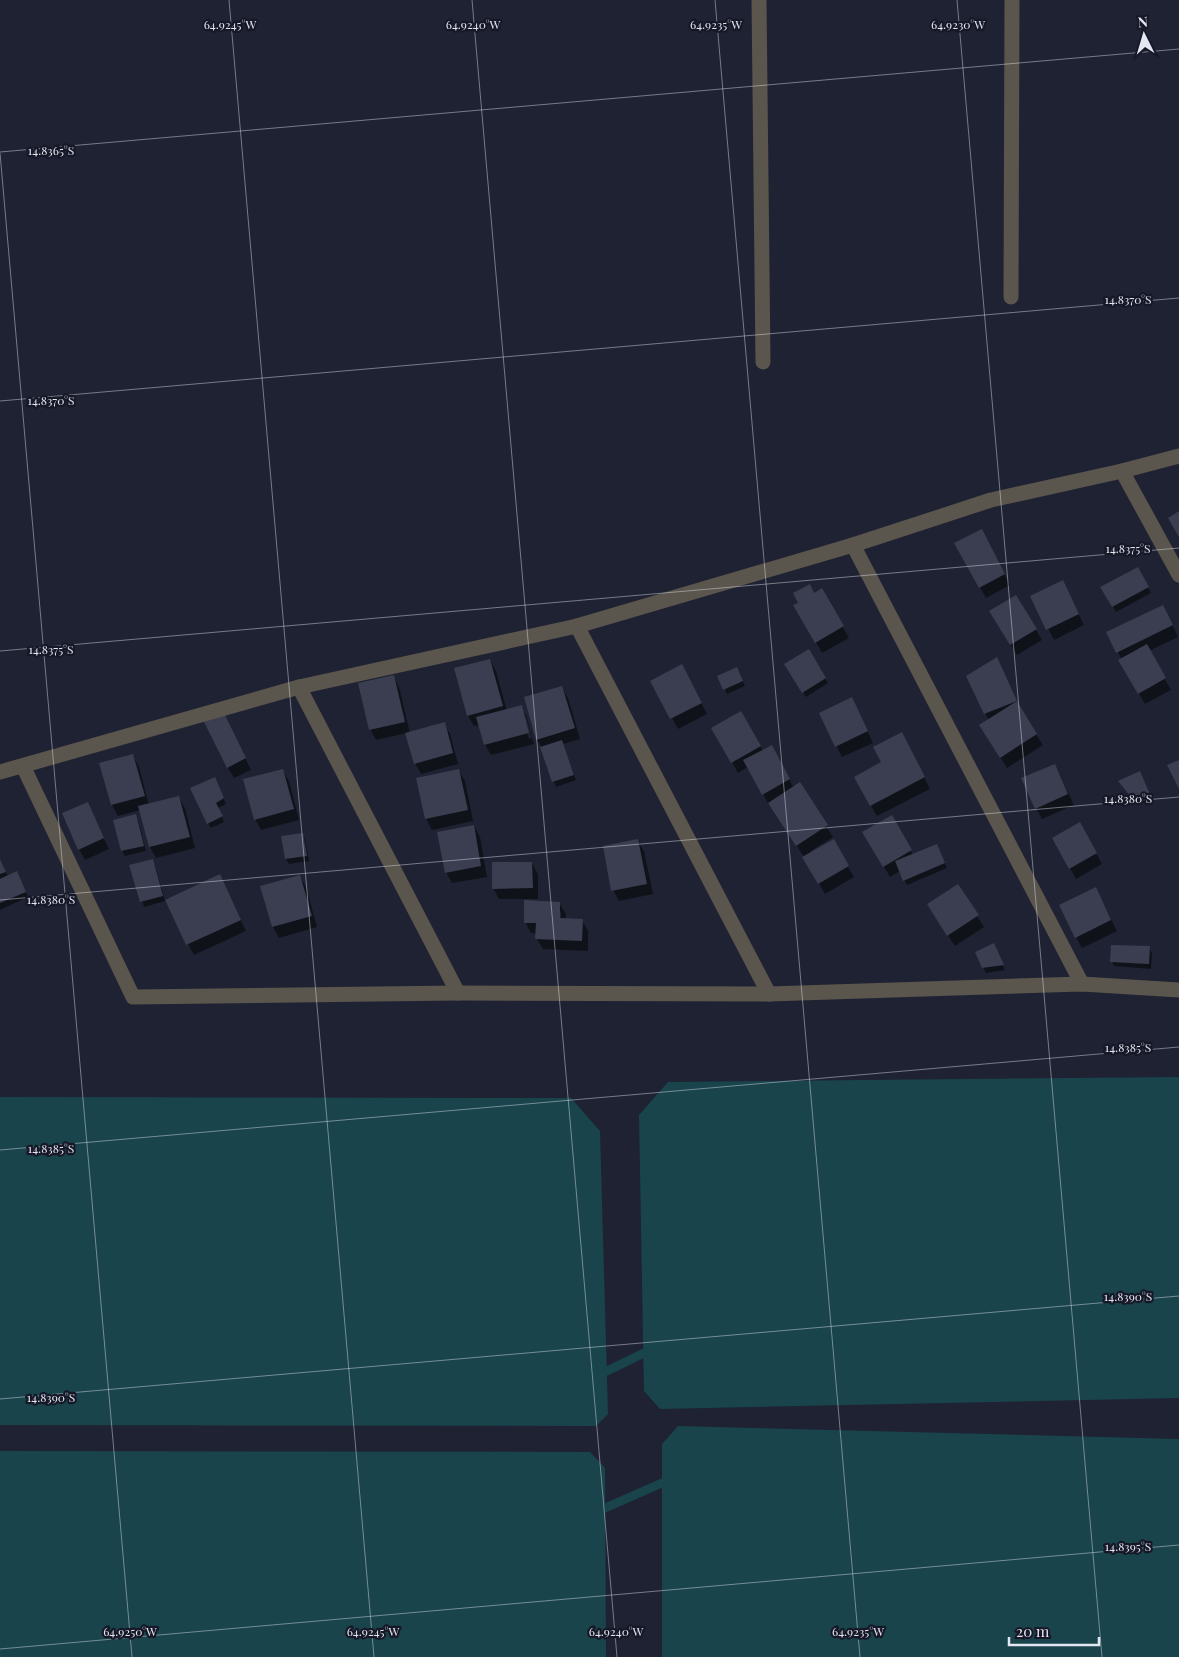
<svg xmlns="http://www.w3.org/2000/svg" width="1179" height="1657" viewBox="0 0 1179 1657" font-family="'Playfair Display',serif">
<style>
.water{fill:#19444c}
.shadow{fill:#0007;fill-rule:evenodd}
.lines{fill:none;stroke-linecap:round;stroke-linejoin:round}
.stream{stroke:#19444c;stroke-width:9}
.building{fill:#3b3e50}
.minor{stroke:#5a554d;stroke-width:15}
.ticks{fill:none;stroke:#e4e6f1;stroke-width:1;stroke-opacity:0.45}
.ticks-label{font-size:12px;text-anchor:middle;fill:#e4e6f1;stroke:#161828;stroke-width:4.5;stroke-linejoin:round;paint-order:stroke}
</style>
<rect width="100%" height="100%" fill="#1f2232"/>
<g class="water">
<path d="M1179,1077V1398L660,1409L644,1391L639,1115L668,1082Z"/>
<path d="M0,1097L571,1098L600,1131L608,1414L596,1426L0,1425Z"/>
<path d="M678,1426L1179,1439V1657H662V1444Z"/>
<path d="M0,1451L590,1452L605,1468L606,1657H0Z"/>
</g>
<g class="shadow">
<path d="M988,541L1010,585L986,598L956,544Z"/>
<path d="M1137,568L1151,593L1116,612L1102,588Z"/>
<path d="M822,590L849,638L822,653L795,606Z"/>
<path d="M1068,592L1084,625L1054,640L1031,596Z"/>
<path d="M1016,597L1042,640L1017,655L991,611Z"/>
<path d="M1169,617L1178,637L1149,651L1171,690L1145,704L1120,661L1122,660L1108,633Z"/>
<path d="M808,651L828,683L806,697L786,664Z"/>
<path d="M490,660L496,671L507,711L521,707L527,718L534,744L491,755L485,745L480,725L474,726L468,716ZM523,717H526L532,738L529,739Z"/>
<path d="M1002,670L1021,711L1043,745L1007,768L987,736L989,720L985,713Z"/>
<path d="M739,673L745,686L727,694L725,689Z"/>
<path d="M393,676L399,687L410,733L444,724L450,734L458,764L421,774L415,763L407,733L376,740L370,729Z"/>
<path d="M688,677L707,714L678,729L652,681Z"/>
<path d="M561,687L568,698L580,739L563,744L576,780L556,787L542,748L537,740Z"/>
<path d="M852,699L873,743L842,757L820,713Z"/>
<path d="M741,713L763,751L777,757L794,788L799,784L833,837L811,851L812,853L833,841L854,877L825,894L804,857L770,804L769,805L748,767L738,773L713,728Z"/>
<path d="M228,723L251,770L234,778L228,768Z"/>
<path d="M908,744L930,789L877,816L871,806Z"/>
<path d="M133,756L139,767L149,805L178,797L185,808L195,848L156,858L150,847L140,810L118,816L112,805L101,764Z"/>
<path d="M1055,765L1074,805L1042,819L1036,808Z"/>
<path d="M282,770L289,781L299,820L261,830L255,819Z"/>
<path d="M458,770L465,781L473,821L432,830L426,819Z"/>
<path d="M1143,778L1152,799L1138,805L1122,786Z"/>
<path d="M217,784L226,804L218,808L224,822L211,828L208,823Z"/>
<path d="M87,803L109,849L85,860L79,849Z"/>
<path d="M135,815L138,820L146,851L125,856L122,851L115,820Z"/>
<path d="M891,817L913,855L939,850L947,868L907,885L900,871L890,877L864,833Z"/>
<path d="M1080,824L1102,864L1076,879L1054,838Z"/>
<path d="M474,826L480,837L487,877L452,883L446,872Z"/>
<path d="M302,834L305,839L309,861L289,864L286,859L282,837Z"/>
<path d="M637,840L644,851L653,894L619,901L613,890Z"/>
<path d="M0,859L8,877L19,878L28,897L0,910Z"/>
<path d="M152,860L155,865L165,901L144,907L131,866Z"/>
<path d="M532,863L538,874V899H499L493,888Z"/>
<path d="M219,876L246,931L194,955L165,901Z"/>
<path d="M299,876L306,887L317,927L279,938L273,927L262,887Z"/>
<path d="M958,886L984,927L955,946L935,916Z"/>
<path d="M1101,900L1117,931L1082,948L1076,937Z"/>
<path d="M559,903L566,914L565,920H582L588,931V951L543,949L536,938L537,934L531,933L525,922ZM558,912H561V924Z"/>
<path d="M1149,948L1152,953L1151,969L1114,966L1112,961Z"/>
<path d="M996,950L1005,970L986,973L976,952Z"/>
</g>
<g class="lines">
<g class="stream">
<path d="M607,1371L644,1353"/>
<path d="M605,1508L662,1483"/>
</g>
</g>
<g class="building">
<path d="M1179,511V537L1168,518Z"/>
<path d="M982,529L1005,574L979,588L954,543Z"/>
<path d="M1138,567L1149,587L1112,607L1100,587Z"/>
<path d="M1063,580L1079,614L1046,630L1030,596Z"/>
<path d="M810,584L814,593L822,588L844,626L815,643L793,605L798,603L793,593Z"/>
<path d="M1016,595L1037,629L1010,645L989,611Z"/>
<path d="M1163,605L1173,625L1116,653L1106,632Z"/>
<path d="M1147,644L1166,678L1138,694L1118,660Z"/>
<path d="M809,649L826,678L802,693L784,664Z"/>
<path d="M997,657L1017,701L984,714L966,676Z"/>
<path d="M490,659L503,706L467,716L454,668Z"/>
<path d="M682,664L702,703L670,719L650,681Z"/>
<path d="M737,667L743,681L723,690L717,676Z"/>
<path d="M394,675L405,722L369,730L358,683Z"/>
<path d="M562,686L575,728L536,740L524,697Z"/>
<path d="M852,697L868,731L835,747L819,713Z"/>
<path d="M1017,701L1037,734L1000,758L979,725Z"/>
<path d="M522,705L529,733L484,745L476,717Z"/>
<path d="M223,711L246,758L227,768L203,720Z"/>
<path d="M741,711L761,746L731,763L711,728Z"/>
<path d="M445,722L453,753L414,764L405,733Z"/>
<path d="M902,732L925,777L870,806L854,777L881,762L873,747Z"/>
<path d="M562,740L574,775L552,782L540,747Z"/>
<path d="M772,745L790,779L762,795L743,760Z"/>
<path d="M133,754L145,796L111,805L99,763Z"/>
<path d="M1179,760V789L1167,765Z"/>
<path d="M1055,764L1068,794L1035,809L1021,778Z"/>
<path d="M283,769L294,809L254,820L243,779Z"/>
<path d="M459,769L468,810L425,819L416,778Z"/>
<path d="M1140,771L1150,794L1134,801L1118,781Z"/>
<path d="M215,777L224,798L216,803L223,816L207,824L190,788Z"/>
<path d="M800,782L828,825L796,846L768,803Z"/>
<path d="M179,796L190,837L149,847L138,806Z"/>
<path d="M88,802L104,838L78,850L62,813Z"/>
<path d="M136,814L144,846L121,851L113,820Z"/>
<path d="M892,815L912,850L883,867L862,832Z"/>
<path d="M1080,822L1097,853L1069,869L1052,838Z"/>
<path d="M474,825L481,866L445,873L437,832Z"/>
<path d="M303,833L307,856L285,859L281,836Z"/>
<path d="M638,839L647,884L611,891L603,846Z"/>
<path d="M834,839L849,866L818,884L802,857Z"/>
<path d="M937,844L945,863L903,881L895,861Z"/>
<path d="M0,859L6,872L0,874Z"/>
<path d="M153,859L163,896L140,902L129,865Z"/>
<path d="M492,862H532L533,888L492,889Z"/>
<path d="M17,871L26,892L0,903V879Z"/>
<path d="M220,874L241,920L186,945L165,900Z"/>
<path d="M300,875L312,916L272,927L260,886Z"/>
<path d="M958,884L979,915L947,936L927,904Z"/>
<path d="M1096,887L1111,920L1075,938L1059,905Z"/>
<path d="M524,900L560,902V918L583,919L582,941L535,939L536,923H524Z"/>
<path d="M994,943L1004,965L982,968L975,952Z"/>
<path d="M1111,945L1150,946L1149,964L1110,962Z"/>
</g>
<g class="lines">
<g class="minor">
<path d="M759,0L763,362"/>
<path d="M1011,297L1012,0"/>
<path d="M1122,471L1179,456"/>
<path d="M853,545L1082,984"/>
<path d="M577,626L769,994"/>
<path d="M299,687L458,993"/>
<path d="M23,766L133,997L458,993L769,994L1082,984L1179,990"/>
<path d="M0,772L299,687L577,626L853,545L991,500L1122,471L1179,575"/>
</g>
</g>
<path class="ticks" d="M229,0L374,1657M472,0L617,1657M715,0L860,1657M957,0L1102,1657M0,152L1179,49M0,153L132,1657M0,401L1179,298M0,651L1179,548M0,900L1179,797M0,1150L1179,1047M0,1399L1179,1296M0,1649L1179,1545"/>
<g class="ticks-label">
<text x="230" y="29">64.9245°W</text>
<text x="473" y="29">64.9240°W</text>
<text x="716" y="29">64.9235°W</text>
<text x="958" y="29">64.9230°W</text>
<text x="51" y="155">14.8365°S</text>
<text x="1128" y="304">14.8370°S</text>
<text x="51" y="405">14.8370°S</text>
<text x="1128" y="553">14.8375°S</text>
<text x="51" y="654">14.8375°S</text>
<text x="1128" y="803">14.8380°S</text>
<text x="51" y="904">14.8380°S</text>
<text x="1128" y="1052">14.8385°S</text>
<text x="51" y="1153">14.8385°S</text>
<text x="1128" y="1301">14.8390°S</text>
<text x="51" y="1402">14.8390°S</text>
<text x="1128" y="1551">14.8395°S</text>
<text x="130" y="1636">64.9250°W</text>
<text x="373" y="1636">64.9245°W</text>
<text x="616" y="1636">64.9240°W</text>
<text x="858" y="1636">64.9235°W</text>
</g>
<g transform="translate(1144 35) rotate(355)" stroke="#161828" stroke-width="4" paint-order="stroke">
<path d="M0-4L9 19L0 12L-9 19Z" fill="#e4e6f1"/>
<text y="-8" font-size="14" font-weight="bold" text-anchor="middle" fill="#e4e6f1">N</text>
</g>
<path d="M1009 1637v8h90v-8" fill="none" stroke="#e4e6f1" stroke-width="2.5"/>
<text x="1016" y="1637" font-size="15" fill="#e4e6f1" stroke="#161828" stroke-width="4" paint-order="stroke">20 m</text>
</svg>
